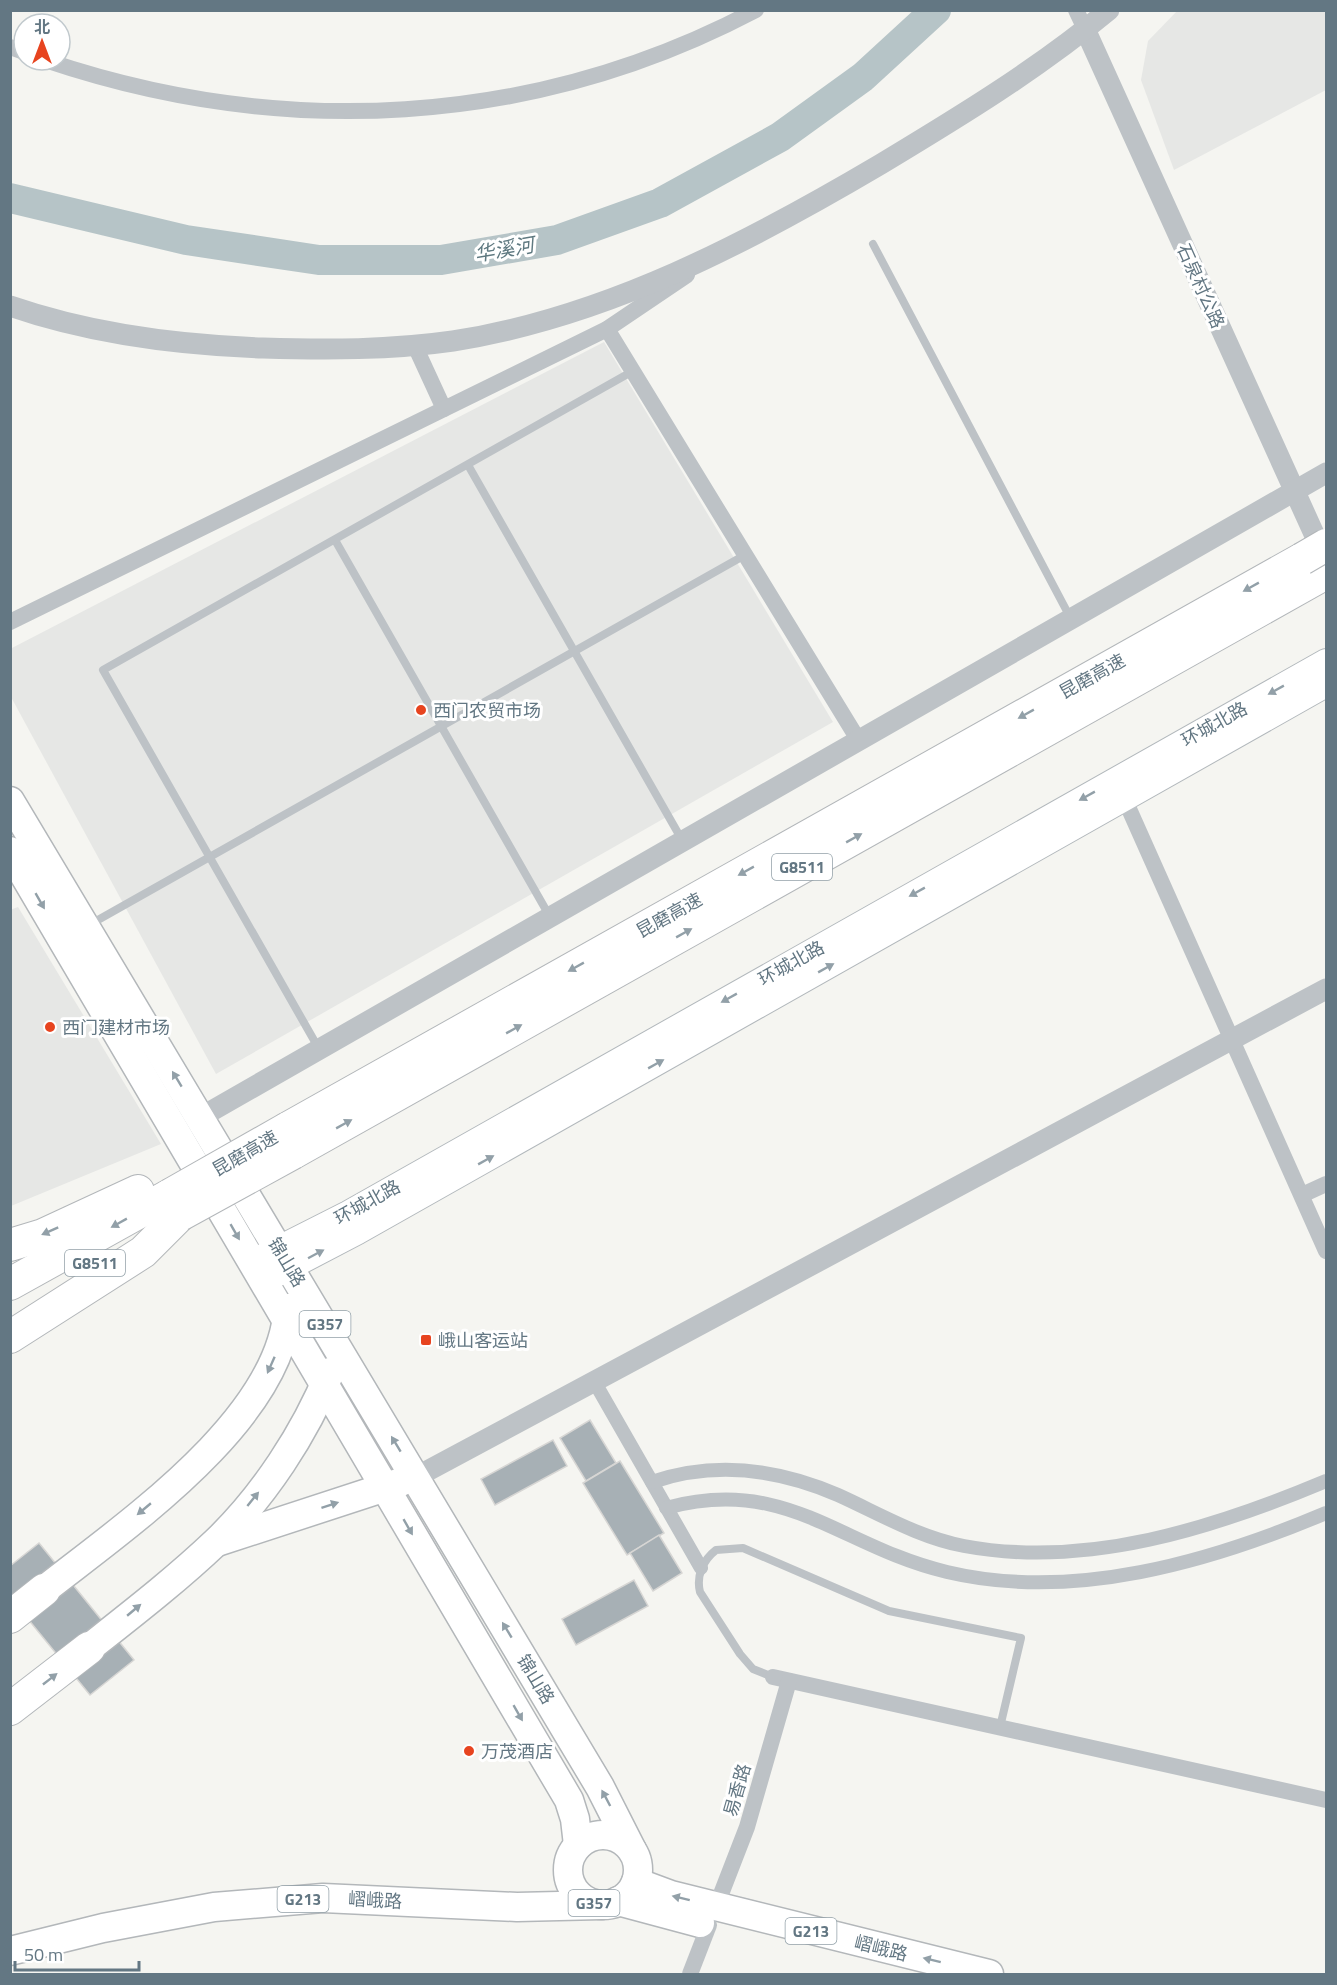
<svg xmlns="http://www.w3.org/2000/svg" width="1337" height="1985" viewBox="0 0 1337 1985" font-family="'Titillium Web','Noto Sans SC',sans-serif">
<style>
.built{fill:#e6e7e5}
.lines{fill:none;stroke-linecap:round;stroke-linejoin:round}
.river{stroke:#b6c4c7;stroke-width:30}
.building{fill:#a7b0b5;stroke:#d7d6d4;stroke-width:1.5}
.secondary-casing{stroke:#b2b8bc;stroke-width:26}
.trunk-casing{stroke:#b3b7ba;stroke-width:31}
.motorway-casing{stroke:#b3b7ba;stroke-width:34}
.service{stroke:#bdc2c6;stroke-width:8}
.pedestrian{stroke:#bdc2c6;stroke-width:14}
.minor{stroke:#bdc2c6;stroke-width:16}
.tertiary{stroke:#bdc2c6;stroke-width:21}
.secondary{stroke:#fff;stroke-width:24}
.trunk{stroke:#fff;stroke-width:28}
.motorway{stroke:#fff;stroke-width:32}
.motorway-bridge-casing{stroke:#b3b7ba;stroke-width:34;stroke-linecap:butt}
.motorway-bridge{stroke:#fff;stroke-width:32}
.oneway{fill:#92a0a8}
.poi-dot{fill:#e7441f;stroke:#fff;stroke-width:2}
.labels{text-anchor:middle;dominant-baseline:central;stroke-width:6;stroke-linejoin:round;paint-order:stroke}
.shield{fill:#fff;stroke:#92a0a8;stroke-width:1.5}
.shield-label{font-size:16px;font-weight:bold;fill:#637783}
.street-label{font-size:18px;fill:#637783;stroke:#fff}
.poi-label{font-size:18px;fill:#637783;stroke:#fff;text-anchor:start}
.water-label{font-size:20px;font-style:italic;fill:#5f7980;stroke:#fff}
</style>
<rect width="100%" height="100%" fill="#f5f5f1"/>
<g class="built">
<path d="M1178,10L1326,11V90L1174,170L1141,80L1148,41Z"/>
<path d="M604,342L833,722L216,1074L11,697L10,649Z"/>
<path d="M18,907L161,1144L11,1206L10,910Z"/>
</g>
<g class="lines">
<path class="river" d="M10,198L186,240L319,260H441L557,240L660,203L780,137L863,77L936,10"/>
</g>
<g class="building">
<path d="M590,1420L616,1463L586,1481L560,1438Z"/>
<path d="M553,1440L567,1466L495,1505L481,1479Z"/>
<path d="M620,1461L664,1533L627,1555L583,1483Z"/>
<path d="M659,1535L682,1573L653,1591L630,1553Z"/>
<path d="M39,1543L134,1660L90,1695L10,1597V1566Z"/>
<path d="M634,1580L648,1606L576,1645L562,1619Z"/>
</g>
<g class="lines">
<defs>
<g id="secondary">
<path d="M263,1256L348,1213L1326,661"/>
<path d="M274,1276L358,1232L1326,685"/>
</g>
<g id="trunk">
<path d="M10,801L600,1787L632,1850"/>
<path d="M10,851L569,1800L575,1819L578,1845"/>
<path d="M217,1542L401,1482"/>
<path d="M44,1590C125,1526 281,1420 288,1308"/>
<path d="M89,1648C132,1614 176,1580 216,1542C264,1496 305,1433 330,1372"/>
<circle cx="603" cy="1870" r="35"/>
<path d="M636,1882L671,1895L989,1974"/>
<path d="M618,1901L700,1923"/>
<path d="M10,1951L103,1928L214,1907L323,1898L517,1907L601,1905"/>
</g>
<g id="motorway">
<path d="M288,1128L1302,559"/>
<path d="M293,1153L1326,573"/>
<path d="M10,1245L43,1235L138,1191"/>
<path d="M10,1284L170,1195"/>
<path d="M10,1337L143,1252L180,1215"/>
<path d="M10,1617L44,1590"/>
<path d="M10,1709L89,1648"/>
</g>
</defs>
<use href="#secondary" class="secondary-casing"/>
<use href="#trunk" class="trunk-casing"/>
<use href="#motorway" class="motorway-casing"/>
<g class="service">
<path d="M873,244L1071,619"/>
<path d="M468,465L682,840"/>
<path d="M335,540L550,917"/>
<path d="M89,925L745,555"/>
<path d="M319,1049L103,670L633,371"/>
<path d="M773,1677L753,1669L740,1654L700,1592C696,1576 703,1560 716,1550L743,1548L889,1611L1021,1638L1000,1727"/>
</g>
<g class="pedestrian">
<path d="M594,1381L701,1568"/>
<path d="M652,1482C714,1461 778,1469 838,1495C880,1514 918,1537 964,1546C1087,1569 1214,1528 1326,1481"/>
<path d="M666,1508C787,1475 840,1547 947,1572C1073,1602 1210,1562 1326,1513"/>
</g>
<g class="minor">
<path d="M1076,10L1085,29"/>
<path d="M10,47L24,52"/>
<path d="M45,60C282,140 532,128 756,10"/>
<path d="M607,329L859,741"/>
<path d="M415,346L444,409"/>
<path d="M10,622L607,329L687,275"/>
<path d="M1121,791L1326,1251"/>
<path d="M1302,1195L1326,1184"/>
<path d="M773,1677L1326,1800"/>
<path d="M716,1907L747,1827L789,1681"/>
<path d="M690,1974L709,1925"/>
</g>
<g class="tertiary">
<path d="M1085,29L1325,558"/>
<path d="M10,306C91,334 178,345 263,348C327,350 390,350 453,341C607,317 749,242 881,164C959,117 1038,69 1109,10"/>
<path d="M187,1125L1326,473"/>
<path d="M416,1477L1326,989"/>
</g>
<use href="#secondary" class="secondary"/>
<use href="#trunk" class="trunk"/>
<use href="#motorway" class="motorway"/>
<defs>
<g id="motorway-bridge">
<path d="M1302,559L1326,545"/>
<path d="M170,1195L288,1128"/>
<path d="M180,1215L293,1153"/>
</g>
</defs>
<use href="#motorway-bridge" class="motorway-bridge-casing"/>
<use href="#motorway-bridge" class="motorway-bridge"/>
</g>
<defs><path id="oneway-solid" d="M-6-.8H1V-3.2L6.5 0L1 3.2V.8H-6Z" transform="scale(1.5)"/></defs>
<g class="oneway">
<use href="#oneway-solid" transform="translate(1251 587) rotate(151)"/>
<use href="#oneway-solid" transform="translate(1276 690) rotate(151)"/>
<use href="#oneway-solid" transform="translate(1026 714) rotate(151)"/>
<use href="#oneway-solid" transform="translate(1087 796) rotate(151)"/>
<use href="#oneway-solid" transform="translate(854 838) rotate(-29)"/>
<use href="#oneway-solid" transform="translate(746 871) rotate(151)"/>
<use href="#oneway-solid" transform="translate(917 892) rotate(151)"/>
<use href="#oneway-solid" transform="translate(40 901) rotate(60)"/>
<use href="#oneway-solid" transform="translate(684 933) rotate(-29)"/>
<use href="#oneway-solid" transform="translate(576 967) rotate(151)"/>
<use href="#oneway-solid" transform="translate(826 968) rotate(-29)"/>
<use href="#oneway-solid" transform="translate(729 998) rotate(151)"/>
<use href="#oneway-solid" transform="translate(514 1029) rotate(-29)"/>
<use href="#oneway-solid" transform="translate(656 1064) rotate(-29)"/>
<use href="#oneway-solid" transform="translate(177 1079) rotate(-121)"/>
<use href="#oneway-solid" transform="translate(344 1124) rotate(-29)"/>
<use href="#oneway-solid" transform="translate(486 1160) rotate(-29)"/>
<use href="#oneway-solid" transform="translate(119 1223) rotate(151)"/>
<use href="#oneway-solid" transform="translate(50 1231) rotate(156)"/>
<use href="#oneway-solid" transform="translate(235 1232) rotate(60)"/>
<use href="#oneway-solid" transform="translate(316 1254) rotate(-28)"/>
<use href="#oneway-solid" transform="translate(271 1365) rotate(114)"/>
<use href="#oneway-solid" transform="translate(396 1444) rotate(-121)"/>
<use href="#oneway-solid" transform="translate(253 1499) rotate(-51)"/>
<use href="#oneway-solid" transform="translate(330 1505) rotate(-18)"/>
<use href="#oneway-solid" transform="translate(144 1509) rotate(140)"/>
<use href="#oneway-solid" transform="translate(408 1527) rotate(60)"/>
<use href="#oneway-solid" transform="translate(134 1610) rotate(-40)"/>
<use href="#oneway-solid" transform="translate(507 1630) rotate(-121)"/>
<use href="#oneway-solid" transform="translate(50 1679) rotate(-38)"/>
<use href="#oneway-solid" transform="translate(518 1713) rotate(60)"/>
<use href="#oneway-solid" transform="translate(606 1798) rotate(-118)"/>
<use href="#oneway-solid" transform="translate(681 1898) rotate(-166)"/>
<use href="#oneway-solid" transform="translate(932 1960) rotate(-166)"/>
</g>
<g class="poi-dot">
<circle cx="421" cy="710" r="6"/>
<circle cx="50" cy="1027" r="6"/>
<rect x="420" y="1334" width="12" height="12" rx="3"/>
<circle cx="469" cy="1751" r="6"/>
</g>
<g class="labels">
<g class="shield">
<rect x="772" y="854" width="60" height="26" rx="4.5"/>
<rect x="65" y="1250" width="60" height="26" rx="4.5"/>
<rect x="299.5" y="1311" width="51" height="26" rx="4.5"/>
<rect x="277.5" y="1886" width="51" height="26" rx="4.5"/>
<rect x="568.5" y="1890" width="51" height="26" rx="4.5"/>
<rect x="785.5" y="1918" width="51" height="26" rx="4.5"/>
</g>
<g class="shield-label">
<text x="802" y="867">G8511</text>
<text x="95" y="1263">G8511</text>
<text x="325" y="1324">G357</text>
<text x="303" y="1899">G213</text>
<text x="594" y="1903">G357</text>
<text x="811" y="1931">G213</text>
</g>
<g class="street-label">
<text transform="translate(1201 286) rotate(66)">石泉村公路</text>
<text transform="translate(1092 676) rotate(-29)">昆磨高速</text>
<text transform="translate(1214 724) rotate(-29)">环城北路</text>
<text transform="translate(669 915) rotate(-29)">昆磨高速</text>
<text transform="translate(791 963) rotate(-29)">环城北路</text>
<text transform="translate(245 1153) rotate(-30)">昆磨高速</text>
<text transform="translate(367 1202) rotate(-29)">环城北路</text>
<text transform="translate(287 1262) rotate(59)">锦山路</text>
<text transform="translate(536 1679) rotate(59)">锦山路</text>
<text transform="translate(737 1790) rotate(-74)">易香路</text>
<text transform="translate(375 1900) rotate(3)">嶍峨路</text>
<text transform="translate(881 1948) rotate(14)">嶍峨路</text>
</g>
<g class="poi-label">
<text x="433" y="710">西门农贸市场</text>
<text x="62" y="1027">西门建材市场</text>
<text x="438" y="1340">峨山客运站</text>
<text x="481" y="1751">万茂酒店</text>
</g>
<g class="water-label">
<text transform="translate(504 249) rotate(-10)">华溪河</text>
</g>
</g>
<rect width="1337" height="1985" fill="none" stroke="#637783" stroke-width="24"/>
<g transform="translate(42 42)"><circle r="28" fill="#ffffff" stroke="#c1c9cd" stroke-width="1.5"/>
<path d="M0-4.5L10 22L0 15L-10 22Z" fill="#e7441f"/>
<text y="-9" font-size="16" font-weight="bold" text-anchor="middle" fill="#637783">北</text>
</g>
<path d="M15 1961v9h124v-9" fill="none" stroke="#637783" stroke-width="3"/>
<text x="24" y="1961" font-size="18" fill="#637783" stroke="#ffffff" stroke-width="4.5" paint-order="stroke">50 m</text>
</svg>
